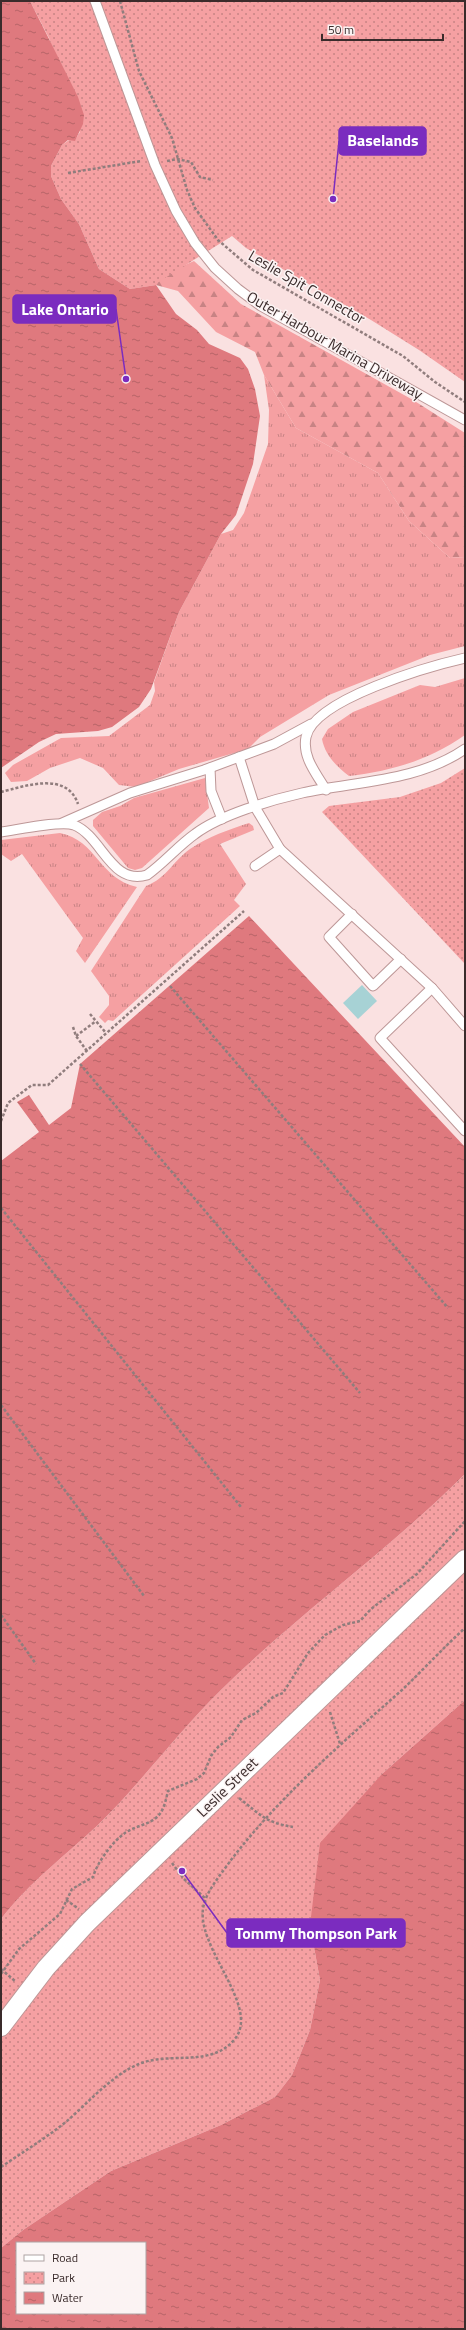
<svg xmlns="http://www.w3.org/2000/svg" width="466" height="2330" viewBox="0 0 466 2330" font-family="'Titillium Web',sans-serif">
<style>
.grass{fill:url(#grass-tufts)}
.forest{fill:url(#forest-firs)}
.park{fill:url(#park-dots)}
.water{fill:url(#water-ripples);fill-rule:evenodd}
.building{fill:#a7d2d5}
.lines{fill:none;stroke-linecap:round;stroke-linejoin:round}
.lane-casing{stroke:#bd9797;stroke-width:11}
.street-casing{stroke:#bd9797;stroke-width:20}
.path{stroke:#907d7d;stroke-width:2.5;stroke-dasharray:3 2;stroke-linecap:butt}
.lane{stroke:#fff;stroke-width:9}
.street{stroke:#fff;stroke-width:18}
.labels{text-anchor:middle;dominant-baseline:central;stroke-width:3;stroke-linejoin:round;paint-order:stroke}
.street-label{font-size:15px;fill:#3a2b2b;stroke:#fbf3f3}
.leader{fill:none;stroke:#7b2cbf;stroke-width:1.5}
.callout-dot{fill:#7b2cbf;stroke:#fbf3f3;stroke-width:1.5}
.callout{fill:#7b2cbf;stroke:#7b2cbf;stroke-width:1.5}
.callout-label{font-size:16px;text-anchor:middle;font-weight:bold;fill:#fff}
</style>
<defs>
<pattern id="grass-tufts" width="24" height="20" patternUnits="userSpaceOnUse"><rect width="24" height="20" fill="#f5a0a2"/><path d="M3 7l-1-3M5 7V3M7 7l1-3M15 17l-1-3M17 17v-4M19 17l1-3" fill="none" stroke="#c78384"/></pattern>
<pattern id="forest-firs" width="22" height="20" patternUnits="userSpaceOnUse"><rect width="22" height="20" fill="#f5a0a2"/><path d="M5 1l3.5 6h-7zM16 11l3.5 6h-7z" fill="#c78384"/></pattern>
<pattern id="park-dots" width="8" height="8" patternUnits="userSpaceOnUse"><rect width="8" height="8" fill="#f5a0a2"/><path d="M2 2h.1M6 6h.1" fill="none" stroke="#c78384" stroke-width="1.8" stroke-linecap="round"/></pattern>
<pattern id="water-ripples" width="26" height="14" patternUnits="userSpaceOnUse"><rect width="26" height="14" fill="#df797e"/><path d="M2 4q2-2 4 0t4 0M15 11q2-2 4 0t4 0" fill="none" stroke="#b66367"/></pattern>
</defs>
<rect width="100%" height="100%" fill="#fae1e1"/>
<g class="grass">
<path d="M264,375L296,428L378,473L409,521L450,558L465,557V646L430,655L329,695L260,737L248,749L179,769L136,787L119,785L103,768L80,758L50,768L27,781L11,782L5,773L13,765L61,738L109,736L150,705L155,691L154,682L179,612L221,534L233,530L244,513L268,444L269,410Z"/>
<path d="M465,678V735C429,760 392,771 349,776C336,766 325,755 322,739L328,729L353,712L420,685L435,687Z"/>
<path d="M205,778L209,808L142,868L135,870L128,868L93,826V820L102,812L120,806L134,798Z"/>
<path d="M249,823L253,826L254,830L220,844L246,884L234,900L240,906L113,1021L108,1020L105,1023L99,1017L109,1005V996L91,971L146,886C167,878 173,861 190,849C209,836 228,830 249,823Z"/>
<path d="M60,833C98,841 98,878 137,887L85,963L76,951L83,938L22,854L11,861L1,854V840Z"/>
</g>
<path class="forest" d="M194,261L241,304L413,400L465,433V557L450,558L409,521L378,473L296,428L264,375L255,352L216,332L178,291L156,285L130,289Z"/>
<g class="park">
<path d="M30,1H465V382L419,350L371,320L246,248L232,236L157,283L130,289L99,269L79,224L61,199L51,176V166L62,145L69,140H75L80,132L49,38Z"/>
<path d="M465,768V964L322,812L329,806L400,797L441,783Z"/>
<path d="M465,1474V1700L382,1774L310,1925L320,1980L310,2030L292,2075L275,2097L221,2125L111,2171L23,2230L1,2248V1919C30,1881 69,1853 103,1820C144,1779 179,1731 221,1690C298,1614 388,1551 465,1474Z"/>
</g>
<g class="water">
<path d="M1,1H30L78,97L84,115L83,124L75,141L68,140L62,145L51,166V176L61,199L79,224L99,269L130,289L156,285L176,314L197,330L209,344L240,358L248,369L255,389L260,416L253,464L236,515L221,534L179,612L151,689L139,707L112,727L98,731L56,734L39,742L1,768Z"/>
<path d="M249,916L465,1147V1474C388,1551 298,1614 221,1690C179,1731 144,1779 103,1820C69,1853 30,1881 1,1919V1161L39,1132L17,1102L29,1095L49,1125L71,1108L80,1064Z"/>
<path d="M465,1700V2329H1V2248L23,2230L111,2171L221,2125L275,2097L292,2075L310,2030L320,1980L310,1925L320,1843L382,1774ZM17,2243H145V2313H17Z"/>
</g>
<path class="building" d="M362,985L377,1001L358,1019L343,1003Z"/>
<g class="lines">
<defs>
<g id="lane">
<path d="M95,1L155,165L176,211L195,243L215,268L238,289L261,306L465,420"/>
<path d="M239,757L255,807L280,849L432,988L465,1026"/>
<path d="M210,768L211,791L222,819"/>
<path d="M326,790C316,773 302,757 306,737C314,699 430,666 465,658"/>
<path d="M62,823L130,793L204,770L274,744L311,724"/>
<path d="M1,832C17,830 60,820 74,825C102,836 111,886 147,875C164,863 178,846 195,834C220,815 271,800 302,793C357,781 417,782 465,749"/>
<path d="M255,866L280,849"/>
<path d="M352,914L329,937L373,986L401,959"/>
<path d="M432,988L380,1038L465,1131"/>
</g>
<path id="street" d="M1,2027L46,1968L87,1923L465,1559"/>
</defs>
<use href="#lane" class="lane-casing"/>
<use href="#street" class="street-casing"/>
<g class="path">
<path d="M120,1L139,71L172,138L187,190L195,208L218,240L253,270L403,356L435,382L465,402"/>
<path d="M167,161L177,159L191,162L200,177L213,180"/>
<path d="M68,173L141,161"/>
<path d="M1,792C25,786 67,771 78,804"/>
<path d="M170,986L448,1308"/>
<path d="M90,1014L106,1033"/>
<path d="M73,1027L76,1036L87,1051"/>
<path d="M76,1036L96,1021"/>
<path d="M80,1064L360,1393"/>
<path d="M1,1121L8,1103L32,1085H48L244,911"/>
<path d="M1,1208L241,1507"/>
<path d="M1,1405L144,1596"/>
<path d="M1,1615L36,1664"/>
<path d="M330,1712L340,1744"/>
<path d="M239,1798C261,1815 264,1822 293,1827"/>
<path d="M172,1863L184,1879L206,1899"/>
<path d="M66,1900L79,1909"/>
<path d="M1,1969L15,1981"/>
<path d="M1,1974L19,1949L60,1914L72,1889L93,1877C97,1863 112,1842 125,1833C135,1826 148,1825 157,1817C164,1811 166,1799 168,1791L197,1779L204,1773L211,1756L218,1747L231,1737L242,1720L256,1713L273,1697L283,1693L308,1653L325,1635L343,1625L360,1621L371,1609L417,1574L465,1521"/>
<path d="M1,2167C23,2152 46,2138 67,2121C89,2102 112,2075 139,2064C170,2051 210,2068 234,2040C263,2007 192,1945 204,1904C208,1889 222,1873 231,1860C280,1796 342,1743 402,1690C423,1670 443,1648 465,1628"/>
</g>
<use href="#lane" class="lane"/>
<use href="#street" class="street"/>
</g>
<g class="labels">
<g class="street-label">
<text transform="translate(307 287) rotate(30)">Leslie Spit Connector</text>
<text transform="translate(335 345) rotate(30)">Outer Harbour Marina Driveway</text>
<text transform="translate(227 1787) rotate(-44)">Leslie Street</text>
</g>
</g>
<path class="leader" d="M333 199L339 141M126 379L116 309M182 1871L227 1933"/>
<g class="callout-dot">
<circle cx="333" cy="199" r="4"/>
<circle cx="126" cy="379" r="4"/>
<circle cx="182" cy="1871" r="4"/>
</g>
<g class="callout">
<rect x="339" y="127" width="87" height="28" rx="4"/>
<rect x="13" y="295" width="103" height="28" rx="4"/>
<rect x="227" y="1919" width="178" height="28" rx="4"/>
</g>
<g class="callout-label">
<text x="383" y="146">Baselands</text>
<text x="65" y="315">Lake Ontario</text>
<text x="316" y="1939">Tommy Thompson Park</text>
</g>
<rect width="466" height="2330" fill="none" stroke="#3a2b2b" stroke-width="4"/>
<rect x="16" y="2242" width="130" height="72" fill="#fbf3f3" stroke="#aea3a3"/>
<rect x="24" y="2255" width="20" height="6" fill="#ffffff" stroke="#aea3a3"/>
<text x="52" y="2262" font-size="12" fill="#3a2b2b">Road</text>
<rect x="24" y="2272" width="20" height="12" fill="url(#park-dots)" stroke="#aea3a3"/>
<text x="52" y="2282" font-size="12" fill="#3a2b2b">Park</text>
<rect x="24" y="2292" width="20" height="12" fill="url(#water-ripples)" stroke="#aea3a3"/>
<text x="52" y="2302" font-size="12" fill="#3a2b2b">Water</text>
<path d="M322 34v6h121v-6" fill="none" stroke="#3a2b2b" stroke-width="2"/>
<text x="328" y="34" font-size="12" fill="#3a2b2b" stroke="#fbf3f3" stroke-width="3" paint-order="stroke">50 m</text>
</svg>
